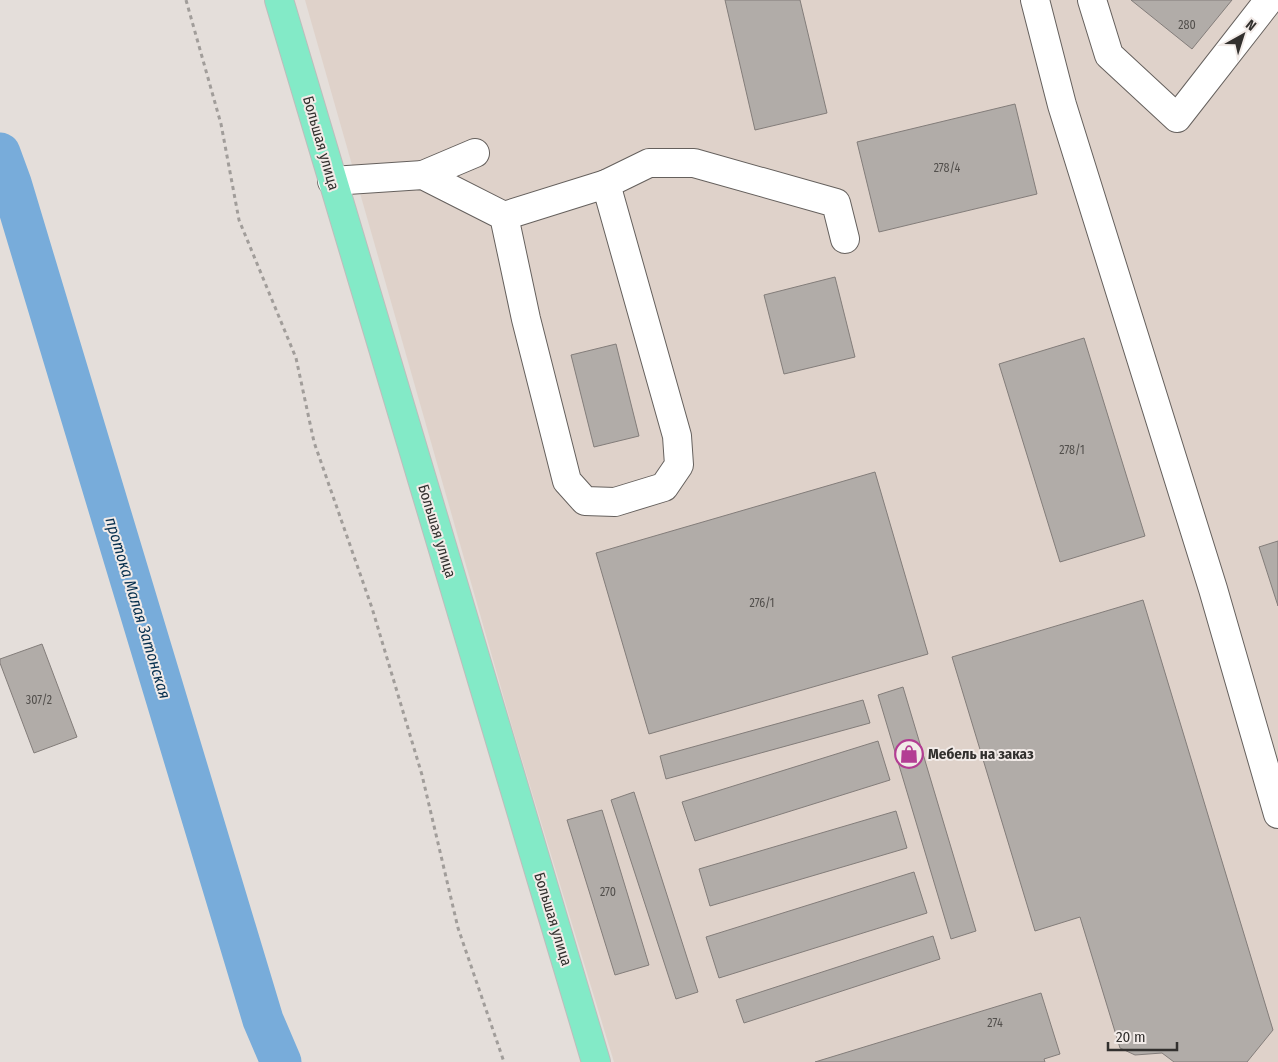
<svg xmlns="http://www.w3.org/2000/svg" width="1278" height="1062" viewBox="0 0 1278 1062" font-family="'Fira Sans Condensed',sans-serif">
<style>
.built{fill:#dfd2ca}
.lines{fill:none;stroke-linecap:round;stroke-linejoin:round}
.river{stroke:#78acda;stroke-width:41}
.building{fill:#b1aca8;stroke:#837d7a}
.minor-casing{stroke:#65605d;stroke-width:30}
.major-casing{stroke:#bdbdbc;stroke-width:30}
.path{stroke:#a19d9a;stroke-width:3;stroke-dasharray:4 4;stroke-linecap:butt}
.minor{stroke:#fff;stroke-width:28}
.major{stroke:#83eac7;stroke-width:28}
.labels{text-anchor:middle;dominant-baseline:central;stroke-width:4;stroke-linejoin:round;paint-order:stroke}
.number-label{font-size:12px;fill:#524f4c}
.street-label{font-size:15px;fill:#32302e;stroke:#f2ebe8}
.poi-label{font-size:15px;font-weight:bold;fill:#32302e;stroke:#f2ebe8;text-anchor:start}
.water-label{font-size:16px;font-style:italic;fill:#062f4e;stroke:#f2ebe8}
</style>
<rect width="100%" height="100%" fill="#e4deda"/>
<path class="built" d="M305,0H1278V1062H614L513,730Z"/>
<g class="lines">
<path class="river" d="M0,153L11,183L263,1020L281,1062"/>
</g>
<g class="building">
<path d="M725,0H800L827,113L755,130Z"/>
<path d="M1131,0H1232L1192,49Z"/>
<path d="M1015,104L1037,194L879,232L857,142Z"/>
<path d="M835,277L855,357L784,374L764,295Z"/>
<path d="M1084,338L1145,536L1060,562L999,364Z"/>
<path d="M616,344L639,436L594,447L571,355Z"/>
<path d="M875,472L928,654L649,734L596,553Z"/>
<path d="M1278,541V606L1259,547Z"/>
<path d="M1143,600L1273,1030L1247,1062H1174L1162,1053L1135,1055L1120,1048L1080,917L1035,931L952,657Z"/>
<path d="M42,644L77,737L34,753L0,663V659Z"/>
<path d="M903,687L976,931L951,939L878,695Z"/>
<path d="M863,700L870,723L666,779L660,756Z"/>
<path d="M878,741L890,780L695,841L682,802Z"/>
<path d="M634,792L698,992L676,999L611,800Z"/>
<path d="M602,810L649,965L615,975L567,820Z"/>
<path d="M896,811L907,848L710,906L699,869Z"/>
<path d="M914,872L927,913L719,978L706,937Z"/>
<path d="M933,936L940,959L744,1023L736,1000Z"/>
<path d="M1041,993L1060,1054L1044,1059L1045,1062H815Z"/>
</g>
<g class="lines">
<defs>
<g id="minor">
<path d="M1035,0L1062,105L1213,589L1278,814"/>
<path d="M1092,0L1109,55L1177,118L1269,0"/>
<path d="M423,175L475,153"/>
<path d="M332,181L423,175L504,216L526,319L567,481L585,501L615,502L664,487L679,465L677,436L606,184L504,216"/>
<path d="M606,184L649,163H694L836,203L845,239"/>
</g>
<path id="major" d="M279,0L596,1062"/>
</defs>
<use href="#minor" class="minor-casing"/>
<use href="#major" class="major-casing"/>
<path class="path" d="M186,0L221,124L239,220L296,358L314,442L372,608L422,775L458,928L504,1062"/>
<use href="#minor" class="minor"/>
<use href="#major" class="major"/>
</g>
<defs>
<symbol id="shop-ring" viewBox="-11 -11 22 22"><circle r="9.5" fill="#f2ebe8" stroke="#b33d93" stroke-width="1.5"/><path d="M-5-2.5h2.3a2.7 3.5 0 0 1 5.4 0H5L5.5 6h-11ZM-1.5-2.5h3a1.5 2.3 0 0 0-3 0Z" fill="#b33d93"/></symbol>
</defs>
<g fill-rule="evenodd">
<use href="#shop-ring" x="893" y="738" width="32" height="32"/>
</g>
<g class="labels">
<g class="number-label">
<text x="1187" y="25">280</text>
<text x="947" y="168">278/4</text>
<text x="1072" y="450">278/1</text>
<text x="762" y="603">276/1</text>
<text x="39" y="700">307/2</text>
<text x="608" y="892">270</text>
<text x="995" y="1023">274</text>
</g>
<g class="street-label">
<text transform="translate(321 143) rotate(74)">Большая улица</text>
<text transform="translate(437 531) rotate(73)">Большая улица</text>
<text transform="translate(553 919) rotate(73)">Большая улица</text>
</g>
<g class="poi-label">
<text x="928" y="754">Мебель на заказ</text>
</g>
<g class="water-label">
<text transform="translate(138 608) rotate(73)">протока Малая Затонская</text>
</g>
</g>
<g transform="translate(1243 35) rotate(39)" stroke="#f2ebe8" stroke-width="4" paint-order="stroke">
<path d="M0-4L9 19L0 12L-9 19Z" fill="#32302e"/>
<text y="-8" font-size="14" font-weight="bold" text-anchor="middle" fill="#32302e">N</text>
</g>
<path d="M1108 1042v8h69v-8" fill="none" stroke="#32302e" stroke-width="2.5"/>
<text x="1116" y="1042" font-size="15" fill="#32302e" stroke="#f2ebe8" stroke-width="4" paint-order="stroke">20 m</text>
</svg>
